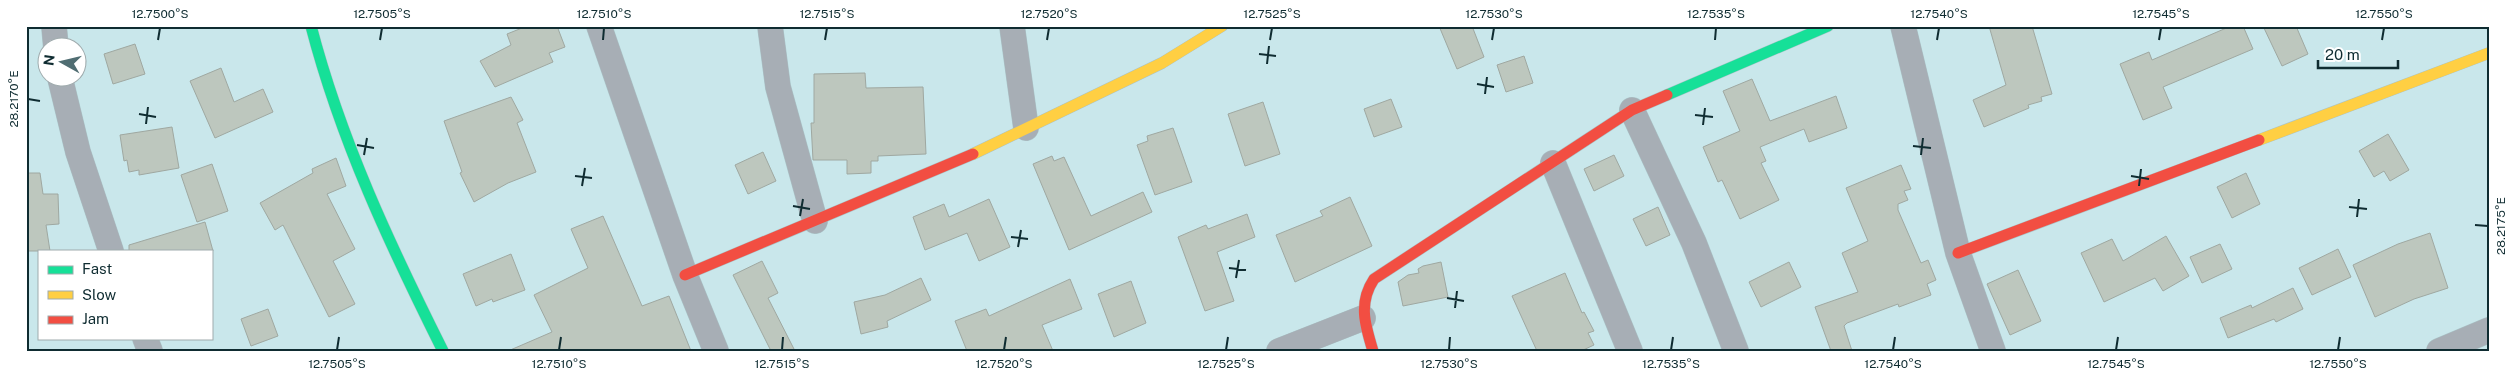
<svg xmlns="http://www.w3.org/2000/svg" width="2515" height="377" viewBox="0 0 2515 377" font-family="'Public Sans',sans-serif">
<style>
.building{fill:#bdc7be;stroke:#9fa8a1}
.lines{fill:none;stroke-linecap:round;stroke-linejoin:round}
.street-casing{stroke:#aac3c7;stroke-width:26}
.fast-casing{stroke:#aac3c7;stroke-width:12}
.slow-casing{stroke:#aac3c7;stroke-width:12}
.jam-casing{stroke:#aac3c7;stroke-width:12}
.street{stroke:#a7aeb5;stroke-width:25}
.fast{stroke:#16e098;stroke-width:11}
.slow{stroke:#ffcf43;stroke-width:11}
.jam{stroke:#f24e42;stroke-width:11}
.ticks{fill:none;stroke:#0f2c31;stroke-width:2}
.neatline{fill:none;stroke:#0f2c31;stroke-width:2}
.ticks-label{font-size:12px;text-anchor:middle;fill:#0f2c31}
</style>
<rect width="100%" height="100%" fill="#c9e7eb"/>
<g class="building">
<path d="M527,26H557L565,47L549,53L553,62L495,87L480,61L511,45L507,34Z"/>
<path d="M1439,26H1472L1484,57L1457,69Z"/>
<path d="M1989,26H2032L2052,94L2041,97L2042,101L2028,105L2029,108L1984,127L1973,100L2006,85Z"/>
<path d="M2231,26H2243L2253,49L2163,87L2172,108L2143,120L2120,64L2149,52L2152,60Z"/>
<path d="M2263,26H2296L2308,54L2282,66Z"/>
<path d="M135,44L145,74L113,84L104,54Z"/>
<path d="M1524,56L1533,83L1506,92L1497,65Z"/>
<path d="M221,68L234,102L263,89L273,112L215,138L190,81Z"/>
<path d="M865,73L866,88L923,87L926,154L878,156V161H871V173L847,174V160H813L811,123H814V74Z"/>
<path d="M1752,79L1770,121L1836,96L1847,128L1809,142L1804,129L1760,147L1766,161L1761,163L1779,200L1740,219L1722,180L1718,182L1703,147L1740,131L1723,91Z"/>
<path d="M511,97L523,120L517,123L536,172L508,183L474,202L460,173L462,172L444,121Z"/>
<path d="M1391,99L1402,127L1374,137L1364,109Z"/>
<path d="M1263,102L1280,154L1245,166L1228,114Z"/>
<path d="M172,127L179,168L139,175V170L129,172L127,160L124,161L120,135Z"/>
<path d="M1173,128L1192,182L1155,195L1137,145L1148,141L1147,136Z"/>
<path d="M2388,134L2409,170L2390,181L2384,171L2374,177L2359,151Z"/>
<path d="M763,152L776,181L748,194L735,165Z"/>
<path d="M1614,155L1624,176L1594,191L1584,169Z"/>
<path d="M1052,156L1054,161L1064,157L1091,216L1143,192L1152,212L1069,250L1033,164Z"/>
<path d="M336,158L346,186L327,194L355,249L333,261L355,304L329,317L283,225L275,230L260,203L313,173L312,169Z"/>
<path d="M212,164L228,211L197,222L181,175Z"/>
<path d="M1901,165L1911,189L1904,191L1908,200L1898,204V210L1921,263L1928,260L1936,280L1927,284L1931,295L1899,307L1898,304L1847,323L1844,326L1852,351H1831L1815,307L1858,292L1842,253L1868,241L1846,188Z"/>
<path d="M26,173H40L43,194H58L59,224L46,225L50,251H26Z"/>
<path d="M2246,173L2260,204L2232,218L2217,187Z"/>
<path d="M1350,197L1372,246L1295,282L1276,235L1323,216L1320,211Z"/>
<path d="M989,199L1010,247L979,261L967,233L925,250L913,217L944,204L949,217Z"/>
<path d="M1658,207L1670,235L1646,246L1633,219Z"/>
<path d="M1247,214L1255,237L1217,252L1234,301L1205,311L1178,237L1206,225L1208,229Z"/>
<path d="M603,216L642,306L669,296L691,351H508L552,332L534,295L588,268L571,229Z"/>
<path d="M205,222L213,251H129V245Z"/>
<path d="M2430,233L2448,288L2414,299L2375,317L2353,265L2398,244Z"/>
<path d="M2166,236L2189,276L2163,291L2155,278L2104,302L2081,253L2112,239L2123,261Z"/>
<path d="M2220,244L2232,269L2202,283L2190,257Z"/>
<path d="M2338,249L2351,277L2312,295L2299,268Z"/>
<path d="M511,254L525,290L493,302L492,299L476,306L463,274Z"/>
<path d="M762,261L778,293L768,298L795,351H771L733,275Z"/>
<path d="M1441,262L1448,297L1403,306L1398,282L1408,275L1419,273L1418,269L1423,266Z"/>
<path d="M1789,262L1801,287L1761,307L1749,282Z"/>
<path d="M2018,270L2041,321L2010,335L1987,284Z"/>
<path d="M1565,273L1582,313L1584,312L1594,331L1588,333L1594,345L1581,351H1537L1512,296Z"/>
<path d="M921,278L931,300L887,321L888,327L861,334L854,302L885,295Z"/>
<path d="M1070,279L1082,309L1042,325L1053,351H967L955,321L986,309L989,316Z"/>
<path d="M1131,281L1146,323L1114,337L1098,294Z"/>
<path d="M2293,288L2303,309L2276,322L2274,319L2228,338L2220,318L2251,305L2252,308Z"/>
<path d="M268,309L278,336L251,346L241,319Z"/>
</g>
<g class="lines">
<defs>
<g id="street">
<path d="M54,26L56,48"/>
<path d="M599,26L685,275L716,351"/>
<path d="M770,26L778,87L815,221"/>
<path d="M1012,26L1026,128"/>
<path d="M1903,26L1958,253L1993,351"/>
<path d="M60,78L78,152L111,251"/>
<path d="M1632,110L1694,243L1736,351"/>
<path d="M1553,163L1630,351"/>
<path d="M145,338L150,351"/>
<path d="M1279,351L1363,318"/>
<path d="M2439,351L2489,330"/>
</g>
<g id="fast">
<path d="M311,26C341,141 390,245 443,351"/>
<path d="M1667,95L1828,26"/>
</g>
<g id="slow">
<path d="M2259,140L2489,53"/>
<path d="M973,154L1162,63L1222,26"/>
</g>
<g id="jam">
<path d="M1958,253L2259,140"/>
<path d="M685,275L973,154"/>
<path d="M1373,351C1365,325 1358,303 1374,279L1632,110L1667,95"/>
</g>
</defs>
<use href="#street" class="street-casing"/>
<use href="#fast" class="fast-casing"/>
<use href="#slow" class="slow-casing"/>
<use href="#jam" class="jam-casing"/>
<use href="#street" class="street"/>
<use href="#fast" class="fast"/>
<use href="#slow" class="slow"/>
<use href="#jam" class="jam"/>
</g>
<path class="ticks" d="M158,40L160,28M380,40L382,28M603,40L604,28M825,40L827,28M1047,40L1049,28M1270,40L1272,28M1492,40L1494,28M1715,40L1716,28M1937,40L1939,28M2159,40L2161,28M2382,40L2384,28M1259,54L1276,56M1267,64L1269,46M1477,84L1494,87M1485,94L1487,77M28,99L40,101M139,114L156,117M1695,115L1713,117M146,124L148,107M1703,125L1705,108M357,145L374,148M1913,146L1931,148M364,155L367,138M1921,155L1923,138M575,176L592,178M2131,176L2149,179M582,186L585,168M2139,186L2141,169M793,206L810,209M2349,207L2367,209M800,216L803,199M2357,217L2359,199M2475,225L2488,226M1011,237L1028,239M1018,247L1021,230M1229,268L1246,270M1236,278L1239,260M1447,298L1464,301M1455,308L1457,291M337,350L339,337M559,350L561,337M782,350L783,337M1004,350L1006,337M1226,350L1228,337M1449,350L1450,337M1671,350L1673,337M1893,350L1895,337M2116,350L2118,337M2338,350L2340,337"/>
<rect width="2515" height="377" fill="none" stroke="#ffffff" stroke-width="55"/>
<rect x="38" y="250" width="175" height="90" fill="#ffffff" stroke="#9fabad"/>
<rect x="48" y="266" width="25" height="8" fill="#16e098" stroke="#9fabad"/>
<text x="82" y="274" font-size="15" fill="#0f2c31">Fast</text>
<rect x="48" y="291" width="25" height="8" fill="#ffcf43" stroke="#9fabad"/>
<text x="82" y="300" font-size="15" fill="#0f2c31">Slow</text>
<rect x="48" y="316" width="25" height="8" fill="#f24e42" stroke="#9fabad"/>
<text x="82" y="324" font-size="15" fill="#0f2c31">Jam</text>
<g transform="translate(62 62) rotate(278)"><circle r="24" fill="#ffffff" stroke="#9fabad"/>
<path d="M0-4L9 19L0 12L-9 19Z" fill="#506d72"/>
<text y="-8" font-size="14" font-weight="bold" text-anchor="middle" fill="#0f2c31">N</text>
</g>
<path d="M2318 60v8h80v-8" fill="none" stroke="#0f2c31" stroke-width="2.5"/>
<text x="2325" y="60" font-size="15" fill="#0f2c31" stroke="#ffffff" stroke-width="4" paint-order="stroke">20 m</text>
<rect x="28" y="28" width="2460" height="322" class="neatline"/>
<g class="ticks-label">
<text x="160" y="18">12.7500°S</text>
<text x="382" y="18">12.7505°S</text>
<text x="604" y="18">12.7510°S</text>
<text x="827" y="18">12.7515°S</text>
<text x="1049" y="18">12.7520°S</text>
<text x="1272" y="18">12.7525°S</text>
<text x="1494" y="18">12.7530°S</text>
<text x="1716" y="18">12.7535°S</text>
<text x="1939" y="18">12.7540°S</text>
<text x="2161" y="18">12.7545°S</text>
<text x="2384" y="18">12.7550°S</text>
<text transform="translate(14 99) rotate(-90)" y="4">28.2170°E</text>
<text transform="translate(2501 226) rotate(-90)" y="4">28.2175°E</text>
<text x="337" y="368">12.7505°S</text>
<text x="559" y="368">12.7510°S</text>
<text x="782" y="368">12.7515°S</text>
<text x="1004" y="368">12.7520°S</text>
<text x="1226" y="368">12.7525°S</text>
<text x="1449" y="368">12.7530°S</text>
<text x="1671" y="368">12.7535°S</text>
<text x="1893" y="368">12.7540°S</text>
<text x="2116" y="368">12.7545°S</text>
<text x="2338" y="368">12.7550°S</text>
</g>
</svg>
